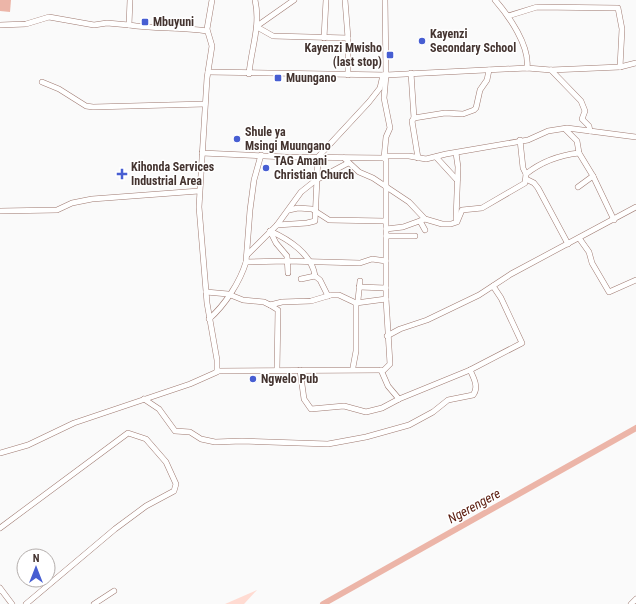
<svg xmlns="http://www.w3.org/2000/svg" width="636" height="604" viewBox="0 0 636 604" font-family="'Roboto Condensed',sans-serif">
<style>
.green{fill:#ffdbd2}
.forest{fill:#ecb5a8}
.lines{fill:none;stroke-linecap:round;stroke-linejoin:round}
.river{stroke:#ecb5a8;stroke-width:6}
.minor-casing{stroke:#9e7970;stroke-width:6}
.minor{stroke:#fff;stroke-width:5}
.poi-dot{fill:#475ed2;stroke:#fff;stroke-width:1.5}
.labels{text-anchor:middle;dominant-baseline:central;stroke-width:3;stroke-linejoin:round;paint-order:stroke}
.poi-label{font-size:12px;font-weight:bold;fill:#443430;stroke:#fff;text-anchor:start}
.water-label{font-size:13px;font-style:italic;fill:#591a0c;stroke:#fff}
</style>
<rect width="100%" height="100%" fill="#fafafa"/>
<path class="green" d="M257,590L244,604H225Z"/>
<path class="forest" d="M0,0H11L10,12L0,11Z"/>
<g class="lines">
<path class="river" d="M323,604L636,428"/>
<defs>
<g id="minor">
<path d="M130,0L129,25C155,29 181,27 207,31"/>
<path d="M345,0L348,38V75"/>
<path d="M495,0C509,16 530,46 527,68"/>
<path d="M508,16L537,7L618,8L622,29L620,67"/>
<path d="M0,25L26,24L49,17L94,25L107,23L129,25"/>
<path d="M257,26L294,0"/>
<path d="M257,27L273,36L348,38"/>
<path d="M324,38L326,0"/>
<path d="M551,70L581,101L585,111L582,119L589,126L590,131"/>
<path d="M208,72L386,75L527,68L551,70L620,67L636,63"/>
<path d="M411,73L414,118L412,121L418,158"/>
<path d="M249,74C251,49 261,26 255,0"/>
<path d="M42,82L59,89L86,106L93,107L205,104"/>
<path d="M414,118L445,113L463,114L474,110L476,108L480,90L487,80L489,70"/>
<path d="M565,129L577,141L579,153L593,176L614,220"/>
<path d="M520,140L523,168L526,174"/>
<path d="M202,153L286,157L384,158"/>
<path d="M385,156H409L426,159L446,154L528,140L548,131L567,128L636,137"/>
<path d="M436,157L457,180"/>
<path d="M344,158L359,172L373,178L409,202L425,219L442,224H451L457,222L462,210L482,208L525,183L526,174C541,162 561,155 579,153"/>
<path d="M526,179L534,183L538,188L568,244"/>
<path d="M578,187L593,176"/>
<path d="M289,210L298,208L312,209L329,220L385,221"/>
<path d="M0,211L57,210L72,203L92,199L199,191"/>
<path d="M456,219L458,167L456,153"/>
<path d="M420,221L425,230"/>
<path d="M277,225L307,223L315,221L318,157L369,102L380,88L383,75"/>
<path d="M386,229L403,227L425,219"/>
<path d="M270,231C288,239 312,254 315,276L320,280L328,296"/>
<path d="M270,231L276,243L287,256L288,273"/>
<path d="M386,236H415"/>
<path d="M579,238L589,252L592,263L609,292L636,280"/>
<path d="M247,255L277,225L301,192L316,180L348,163"/>
<path d="M246,262L287,261L360,263L372,259L386,261"/>
<path d="M301,279L315,276"/>
<path d="M359,287L386,288"/>
<path d="M206,292L228,294L243,300L264,302L270,305L282,302L311,301L331,295H339L356,303L386,299"/>
<path d="M358,300L360,281"/>
<path d="M270,305L278,310L277,369"/>
<path d="M209,319C225,305 240,282 246,262L250,210L254,180L261,155"/>
<path d="M387,336L400,329L427,320L479,295L511,274L636,207"/>
<path d="M353,367L356,351V303"/>
<path d="M300,370L304,399L311,409L344,406L366,412L382,408L399,399L470,370L522,343L501,298L493,286"/>
<path d="M381,370L388,386L399,399"/>
<path d="M217,371L384,370L390,364L386,299V160L384,158L386,137L390,128L384,98L386,75L385,0"/>
<path d="M144,399L159,409L175,431L190,432L201,439L215,442L242,441L328,444L366,437L409,425L433,412L448,400L473,395C479,388 474,378 470,370"/>
<path d="M0,453L28,445L74,423L190,384L217,372V360L207,303L199,207L207,78L212,46L207,29L212,0"/>
<path d="M0,528L128,433L146,439L166,462L176,484L174,491L146,506L115,529L26,604"/>
<path d="M0,588L12,604"/>
<path d="M94,604L114,591"/>
<path d="M631,604L636,599"/>
</g>
</defs>
<use href="#minor" class="minor-casing"/>
<use href="#minor" class="minor"/>
</g>
<g class="poi-dot">
<rect x="141" y="18" width="8" height="8" rx="2"/>
<circle cx="422" cy="41" r="4"/>
<rect x="386" y="51" width="8" height="8" rx="2"/>
<rect x="274" y="74" width="8" height="8" rx="2"/>
<circle cx="237" cy="139" r="4"/>
<circle cx="266" cy="168" r="4"/>
<path d="M120 168h4v4h4v4h-4v4h-4v-4h-4v-4h4z"/>
<circle cx="253" cy="379" r="4"/>
</g>
<g class="labels">
<g class="poi-label">
<text x="153" y="22">Mbuyuni</text>
<text x="430" y="34">Kayenzi<tspan x="430" dy="14">Secondary School</tspan></text>
<text x="382" y="48" text-anchor="end">Kayenzi Mwisho<tspan x="382" dy="14">(last stop)</tspan></text>
<text x="286" y="78">Muungano</text>
<text x="245" y="132">Shule ya<tspan x="245" dy="14">Msingi Muungano</tspan></text>
<text x="274" y="161">TAG Amani<tspan x="274" dy="14">Christian Church</tspan></text>
<text x="131" y="167">Kihonda Services<tspan x="131" dy="14">Industrial Area</tspan></text>
<text x="261" y="379">Ngwelo Pub</text>
</g>
<g class="water-label">
<text transform="translate(474 506) rotate(-29)">Ngerengere</text>
</g>
</g>
<g transform="translate(36 568)"><circle r="19" fill="#ffffff" stroke="#b4aeac"/>
<path d="M0-3L7 15L0 10L-7 15Z" fill="#475ed2"/>
<text y="-6" font-size="11" font-weight="bold" text-anchor="middle" fill="#443430">N</text>
</g>
</svg>
